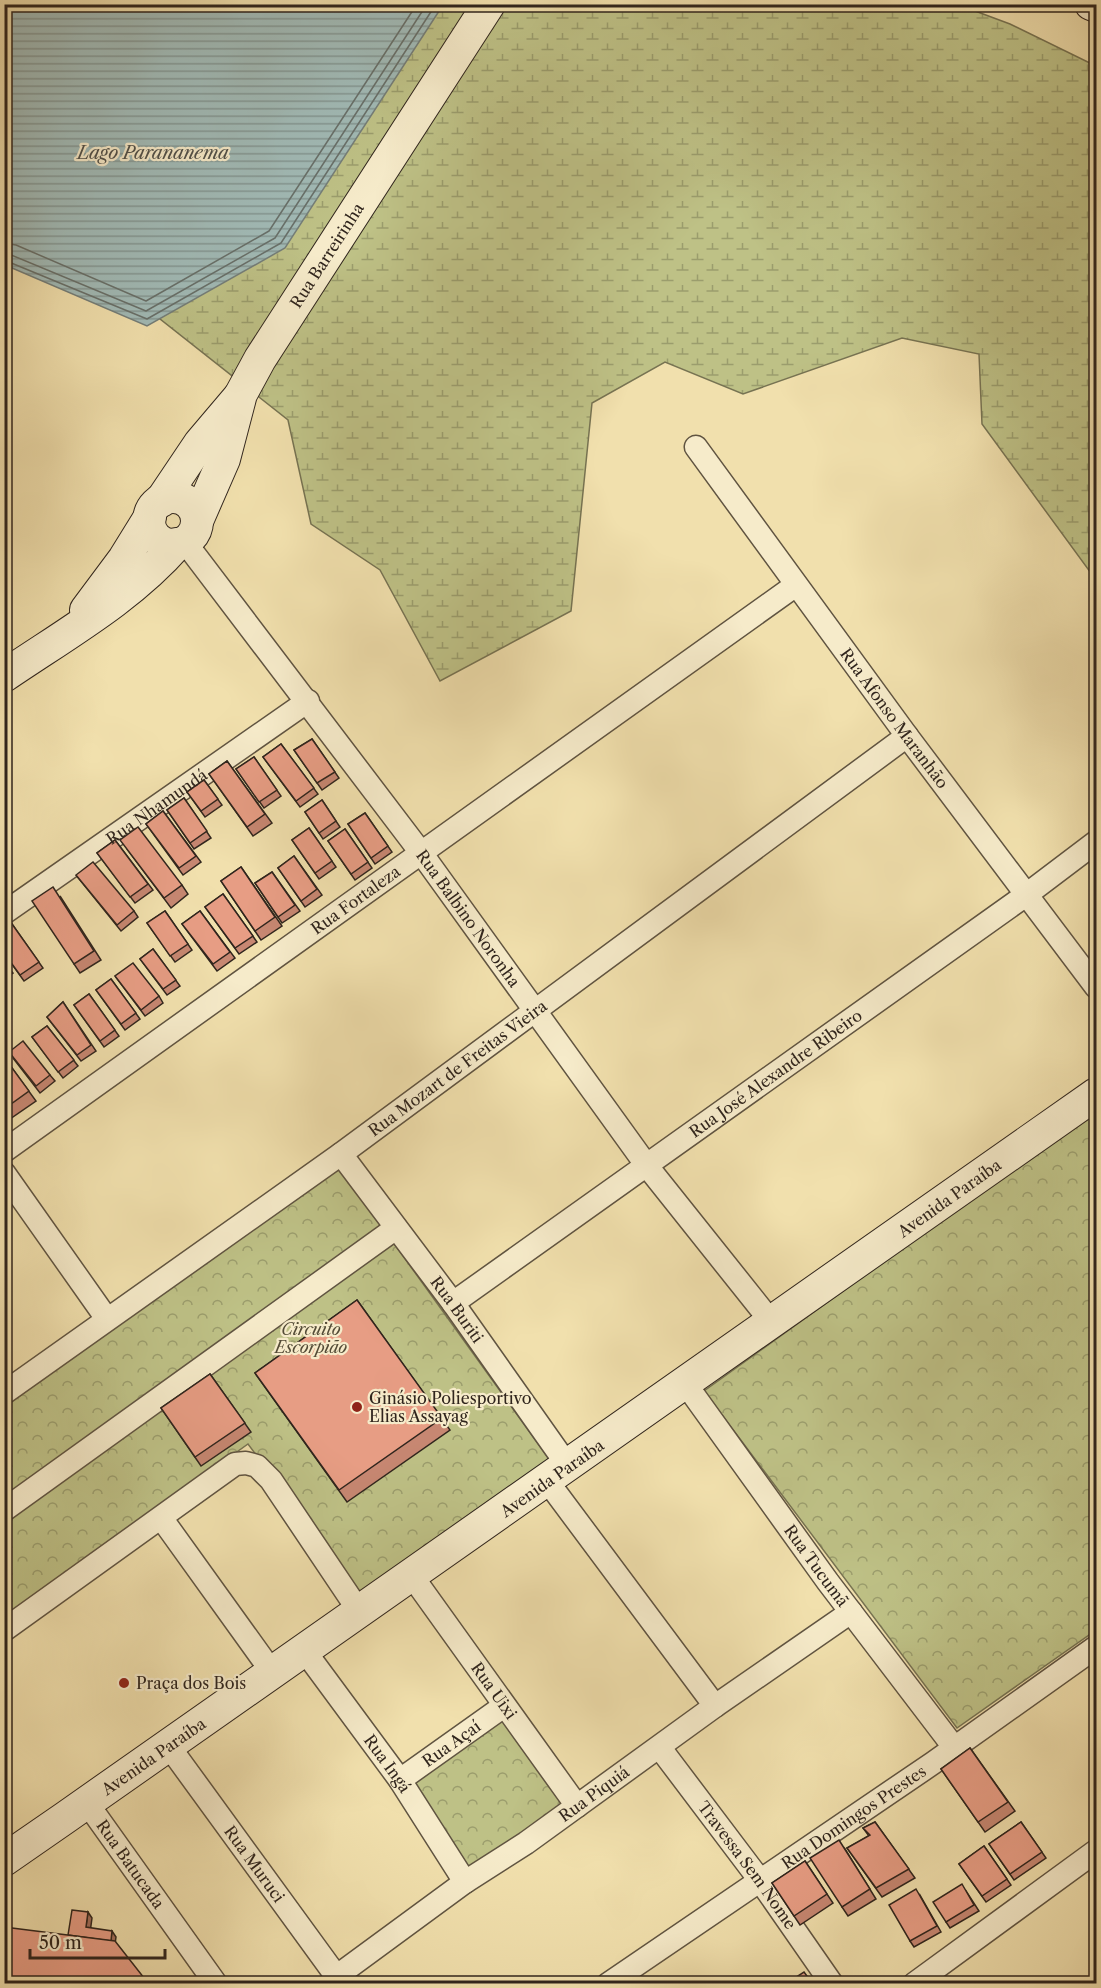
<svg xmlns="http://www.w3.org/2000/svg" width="1101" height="1988" viewBox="0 0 1101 1988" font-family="'Libre Caslon Text',serif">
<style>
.forest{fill:url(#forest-crowns);stroke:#777352;stroke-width:1.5}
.wetland{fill:url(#wetland-marsh);stroke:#777352;stroke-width:1.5}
.water{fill:url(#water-rules);stroke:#747e79;stroke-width:1.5}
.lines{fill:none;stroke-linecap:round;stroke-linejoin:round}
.shore{stroke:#68706a;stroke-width:1.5}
.street-casing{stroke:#605441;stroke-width:25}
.secondary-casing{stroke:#30251d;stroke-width:34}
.street{stroke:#f6ebca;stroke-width:22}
.secondary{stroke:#f6ebca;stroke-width:32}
.wall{fill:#c78772;stroke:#30251d;stroke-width:1.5}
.shaded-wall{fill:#a26e5c;stroke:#30251d;stroke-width:1.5}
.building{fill:#e79d84;stroke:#30251d;stroke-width:1.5}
.poi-dot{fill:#8f2418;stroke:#f6ebca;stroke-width:2}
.labels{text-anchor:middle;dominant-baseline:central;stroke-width:4.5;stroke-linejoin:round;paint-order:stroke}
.street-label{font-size:16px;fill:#30251d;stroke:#f6ebca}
.park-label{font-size:16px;font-style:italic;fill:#544c37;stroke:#f6ebca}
.poi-label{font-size:16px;fill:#30251d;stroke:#f6ebca;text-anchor:start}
.water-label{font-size:18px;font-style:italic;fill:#52524b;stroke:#f6ebca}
</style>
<defs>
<pattern id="forest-crowns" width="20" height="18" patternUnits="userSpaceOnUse" patternTransform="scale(1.5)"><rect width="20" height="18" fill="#bec186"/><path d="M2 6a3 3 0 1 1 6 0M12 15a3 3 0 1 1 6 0" fill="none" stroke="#9b9d6d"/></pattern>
<pattern id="wetland-marsh" width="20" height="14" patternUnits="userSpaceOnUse" patternTransform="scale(1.5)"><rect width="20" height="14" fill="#bec186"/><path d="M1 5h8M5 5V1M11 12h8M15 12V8" fill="none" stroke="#9b9d6d"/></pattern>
<pattern id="water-rules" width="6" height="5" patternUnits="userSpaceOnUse" patternTransform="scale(1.5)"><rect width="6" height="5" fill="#a1bab6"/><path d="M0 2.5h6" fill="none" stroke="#849793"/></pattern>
</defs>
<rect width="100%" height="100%" fill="#f1e0ad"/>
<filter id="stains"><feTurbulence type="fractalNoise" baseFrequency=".00333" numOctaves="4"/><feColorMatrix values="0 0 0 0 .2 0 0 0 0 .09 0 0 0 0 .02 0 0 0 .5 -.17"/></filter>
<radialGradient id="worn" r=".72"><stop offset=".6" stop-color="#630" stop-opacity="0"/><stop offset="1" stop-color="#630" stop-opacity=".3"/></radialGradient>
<g class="forest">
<path d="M1096,1109V1630L957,1728L704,1391Z"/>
<path d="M339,1167L552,1463L362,1597L248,1444L5,1618L4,1407Z"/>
<path d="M504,1711L569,1805L470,1872L409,1783Z"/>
</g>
<path class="wetland" d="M4,5H959L1010,24L1096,66V580L982,424L979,354L902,338L743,394L665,362L592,403L571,611L440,681L380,570L311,524L288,420L136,300Z"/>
<path class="water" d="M5,4H443V5L285,248L147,326L5,265Z"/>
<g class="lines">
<g class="shore">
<path d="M4,243L16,245L146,301L269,231L417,4"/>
<path d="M4,252L146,311L275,238L427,4"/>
<path d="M4,260L147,319L281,243L436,4"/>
</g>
<defs>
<g id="street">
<path id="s1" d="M696,447L907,736L1096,987"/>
<path id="s2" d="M185,542L422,854L647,1166L773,1324"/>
<path id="s3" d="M4,913L308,701"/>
<path id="s4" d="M4,1151L796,585"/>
<path id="s5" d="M341,1154L453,1303L568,1466"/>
<path d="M4,1173L107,1319"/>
<path id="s6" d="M453,1303L1026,895L1096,842"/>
<path id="s7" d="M685,1383L828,1582L953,1746"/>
<path id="s8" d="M4,1393L341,1154L907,736"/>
<path d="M548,1482L715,1706"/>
<path d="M4,1510L396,1228"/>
<path d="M162,1519L272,1672"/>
<path id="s9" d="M412,1576L577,1806"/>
<path d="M4,1630L235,1464L246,1463L257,1466L271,1480L359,1611"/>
<path id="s10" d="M304,1650L400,1780L465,1882"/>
<path id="s11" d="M168,1745L342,1984"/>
<path id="s12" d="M660,1748L759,1879L832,1984"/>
<path id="s13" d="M400,1780L504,1706"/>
<path id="s14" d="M87,1803L216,1984"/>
<path id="s15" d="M337,1976L465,1882L526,1843L715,1706L851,1612"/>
<path id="s16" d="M608,1984L933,1763L1096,1647"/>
<path d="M914,1984L1096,1851"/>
</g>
<g id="secondary">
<path d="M1091,4L1096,6"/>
<circle cx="173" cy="521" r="24"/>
<path d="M161,501L200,443L239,397"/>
<path id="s17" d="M197,521L224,459L241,394L260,359L489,4"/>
<path d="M86,610L124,559L150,517"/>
<path d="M4,676C64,635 129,599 177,544"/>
<path id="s18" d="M4,1860C370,1607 734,1351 1096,1094"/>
</g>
</defs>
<use href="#street" class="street-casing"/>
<use href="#secondary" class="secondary-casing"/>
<use href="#street" class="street"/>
<use href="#secondary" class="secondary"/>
</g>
<g class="wall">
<path d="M312,739L339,778L322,790L294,750Z"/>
<path d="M281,744L318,794L300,807L263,757Z"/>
<path d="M254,757L281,796L264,808L236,769Z"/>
<path d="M227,761L272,823L253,836L209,774Z"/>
<path d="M204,780L222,805L205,817L187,792Z"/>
<path d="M184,798L211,838L194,849L167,810Z"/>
<path d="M322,800L340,827L323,839L305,812Z"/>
<path d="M163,811L201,862L183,875L146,824Z"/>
<path d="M365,813L392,852L375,864L348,824Z"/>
<path d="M309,828L336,867L319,879L292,840Z"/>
<path d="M345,829L372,868L355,880L328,841Z"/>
<path d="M115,840L153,890L135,903L97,853Z"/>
<path d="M127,849L182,885L188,894L171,908Z"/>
<path d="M294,856L322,895L305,907L278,868Z"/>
<path d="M241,867L282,926L261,940L221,881Z"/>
<path d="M272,872L300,911L282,923L255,883Z"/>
<path d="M76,875L134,911L138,917L121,931Z"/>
<path d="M223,894L257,942L239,954L205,907Z"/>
<path d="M60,896L101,960L80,973L74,964Z"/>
<path d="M165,911L192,950L175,962L147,923Z"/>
<path d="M200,911L235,958L217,971L182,924Z"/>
<path d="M12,924L43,968L24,981L4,953Z"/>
<path d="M153,949L180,986L167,995L140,959Z"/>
<path d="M4,962L13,973L4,979Z"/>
<path d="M115,976L159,996L163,1003L145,1016Z"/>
<path d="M111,979L140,1019L125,1030L96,990Z"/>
<path d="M89,994L119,1036L104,1047L74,1005Z"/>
<path d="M63,1002L96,1051L81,1061L47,1017Z"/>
<path d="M47,1026L78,1066L63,1078L32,1037Z"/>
<path d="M4,1057L36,1101L7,1121L4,1118Z"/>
<path d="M13,1058L50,1075L55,1081L40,1093Z"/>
<path d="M357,1300L450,1430L347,1502L255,1373Z"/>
<path d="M210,1374L251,1432L201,1466L161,1408Z"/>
<path d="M970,1748L1015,1811L985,1832L941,1769Z"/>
<path d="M875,1822L915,1878L882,1897L847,1848L869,1836L863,1828Z"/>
<path d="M1021,1822L1046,1858L1014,1880L989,1844Z"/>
<path d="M984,1846L1011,1885L986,1902L959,1864Z"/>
<path d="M845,1849L876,1899L848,1916L842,1907Z"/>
<path d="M805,1861L833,1903L800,1925L772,1883Z"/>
<path d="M966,1891L979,1911L950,1928L946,1922Z"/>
<path d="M920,1895L941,1932L914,1947L910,1941Z"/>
</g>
<g class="shaded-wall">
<path d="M88,1912L92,1918L90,1933L86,1927Z"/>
<path d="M112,1931L116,1937L114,1952L110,1946Z"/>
</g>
<g class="building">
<path d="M312,739L335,772L317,783L294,750Z"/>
<path d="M281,744L314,788L296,801L263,757Z"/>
<path d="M254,757L277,790L259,802L236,769Z"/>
<path d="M227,761L265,814L247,827L209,774Z"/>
<path d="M204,780L218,799L201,811L187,792Z"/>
<path d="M184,798L207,831L190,843L167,810Z"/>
<path d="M322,800L336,821L319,833L305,812Z"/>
<path d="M163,811L196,856L179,868L146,824Z"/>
<path d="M365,813L388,846L371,858L348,824Z"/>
<path d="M138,827L182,885L164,898L120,840Z"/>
<path d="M309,828L332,861L315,873L292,840Z"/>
<path d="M345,829L368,862L351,874L328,841Z"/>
<path d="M115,840L148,884L130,897L97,853Z"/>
<path d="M294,856L317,889L301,901L278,868Z"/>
<path d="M93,862L134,911L117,925L76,875Z"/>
<path d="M241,867L275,917L255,931L221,881Z"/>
<path d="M272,872L295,905L278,917L255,883Z"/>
<path d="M53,887L94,951L74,964L32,901Z"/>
<path d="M223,894L253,936L235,948L205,907Z"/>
<path d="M165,911L188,944L170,956L147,923Z"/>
<path d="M200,911L230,952L213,964L182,924Z"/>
<path d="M12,924L39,962L20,975L4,953V929Z"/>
<path d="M153,949L176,980L163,989L140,959Z"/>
<path d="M4,962L9,967L4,970Z"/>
<path d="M133,963L159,996L141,1010L115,976Z"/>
<path d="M111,979L136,1013L121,1024L96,990Z"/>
<path d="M89,994L115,1030L100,1041L74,1005Z"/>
<path d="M63,1002L91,1045L77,1055L47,1017Z"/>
<path d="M47,1026L74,1060L58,1072L32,1037Z"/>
<path d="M23,1041L50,1075L36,1086L9,1052Z"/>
<path d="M4,1057L29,1091L4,1109Z"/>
<path d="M357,1300L442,1418L339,1490L255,1373Z"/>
<path d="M210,1374L245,1423L195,1457L161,1408Z"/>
<path d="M970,1748L1008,1802L978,1822L941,1769Z"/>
<path d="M875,1822L909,1869L876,1888L847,1848L870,1835L863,1828Z"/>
<path d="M1021,1822L1042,1852L1010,1874L989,1844Z"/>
<path d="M839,1840L870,1889L842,1907L810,1858Z"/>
<path d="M984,1846L1007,1879L982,1896L959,1864Z"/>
<path d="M805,1861L827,1894L794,1916L772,1883Z"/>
<path d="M962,1884L974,1905L946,1922L933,1902Z"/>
<path d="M916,1889L937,1926L910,1941L889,1905Z"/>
<path d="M72,1910L88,1912L86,1927L112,1931L111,1941L68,1935Z"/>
<path d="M4,1927L115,1941L148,1983H4Z"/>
<path d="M804,1972L812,1983H787Z"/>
</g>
<g class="poi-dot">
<circle cx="357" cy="1407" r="6"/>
<circle cx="124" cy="1683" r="6"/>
</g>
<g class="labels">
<g class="street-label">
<text stroke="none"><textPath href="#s17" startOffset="298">Rua Barreirinha</textPath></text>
<text stroke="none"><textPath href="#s1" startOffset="336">Rua Afonso Maranhão</textPath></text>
<text stroke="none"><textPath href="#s3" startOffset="186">Rua Nhamundá</textPath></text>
<text stroke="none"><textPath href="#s4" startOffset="432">Rua Fortaleza</textPath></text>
<text stroke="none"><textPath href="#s2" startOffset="471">Rua Balbino Noronha</textPath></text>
<text stroke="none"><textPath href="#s8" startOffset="558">Rua Mozart de Freitas Vieira</textPath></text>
<text stroke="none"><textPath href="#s6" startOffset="396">Rua José Alexandre Ribeiro</textPath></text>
<text stroke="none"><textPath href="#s18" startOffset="1154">Avenida Paraíba</textPath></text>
<text stroke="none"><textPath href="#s5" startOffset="194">Rua Buriti</textPath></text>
<text stroke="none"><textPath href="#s18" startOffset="668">Avenida Paraíba</textPath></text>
<text stroke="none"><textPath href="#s7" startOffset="225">Rua Tucumã</textPath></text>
<text stroke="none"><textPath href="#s9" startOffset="141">Rua Uixi</textPath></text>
<text stroke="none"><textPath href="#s13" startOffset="63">Rua Açaí</textPath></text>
<text stroke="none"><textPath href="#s18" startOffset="182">Avenida Paraíba</textPath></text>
<text stroke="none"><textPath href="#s10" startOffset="141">Rua Ingá</textPath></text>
<text stroke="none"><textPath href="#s15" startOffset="315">Rua Piquiá</textPath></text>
<text stroke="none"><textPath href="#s16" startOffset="297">Rua Domingos Prestes</textPath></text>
<text stroke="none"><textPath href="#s14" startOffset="75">Rua Batucada</textPath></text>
<text stroke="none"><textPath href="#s11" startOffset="147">Rua Muruci</textPath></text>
<text stroke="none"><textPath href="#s12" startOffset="146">Travessa Sem Nome</textPath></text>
</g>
<g class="park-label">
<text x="311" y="1329">Circuito<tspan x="311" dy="18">Escorpião</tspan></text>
</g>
<g class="poi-label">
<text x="369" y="1398">Ginásio Poliesportivo<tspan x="369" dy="18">Elias Assayag</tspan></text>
<text x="136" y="1683">Praça dos Bois</text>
</g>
<g class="water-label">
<text x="153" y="153">Lago Parananema</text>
</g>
</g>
<rect width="1101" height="1988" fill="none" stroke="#f1e0ad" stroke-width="24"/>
<rect x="6" y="6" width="1089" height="1976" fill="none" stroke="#30251d" stroke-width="3"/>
<rect x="12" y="12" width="1077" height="1964" fill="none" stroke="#30251d" stroke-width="1.5"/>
<path d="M30 1949v9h135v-9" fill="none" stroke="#30251d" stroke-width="3"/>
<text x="39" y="1949" font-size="18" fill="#30251d" stroke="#f6ebca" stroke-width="4.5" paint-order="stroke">50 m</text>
<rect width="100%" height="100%" filter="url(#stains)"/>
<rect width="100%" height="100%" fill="url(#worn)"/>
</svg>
